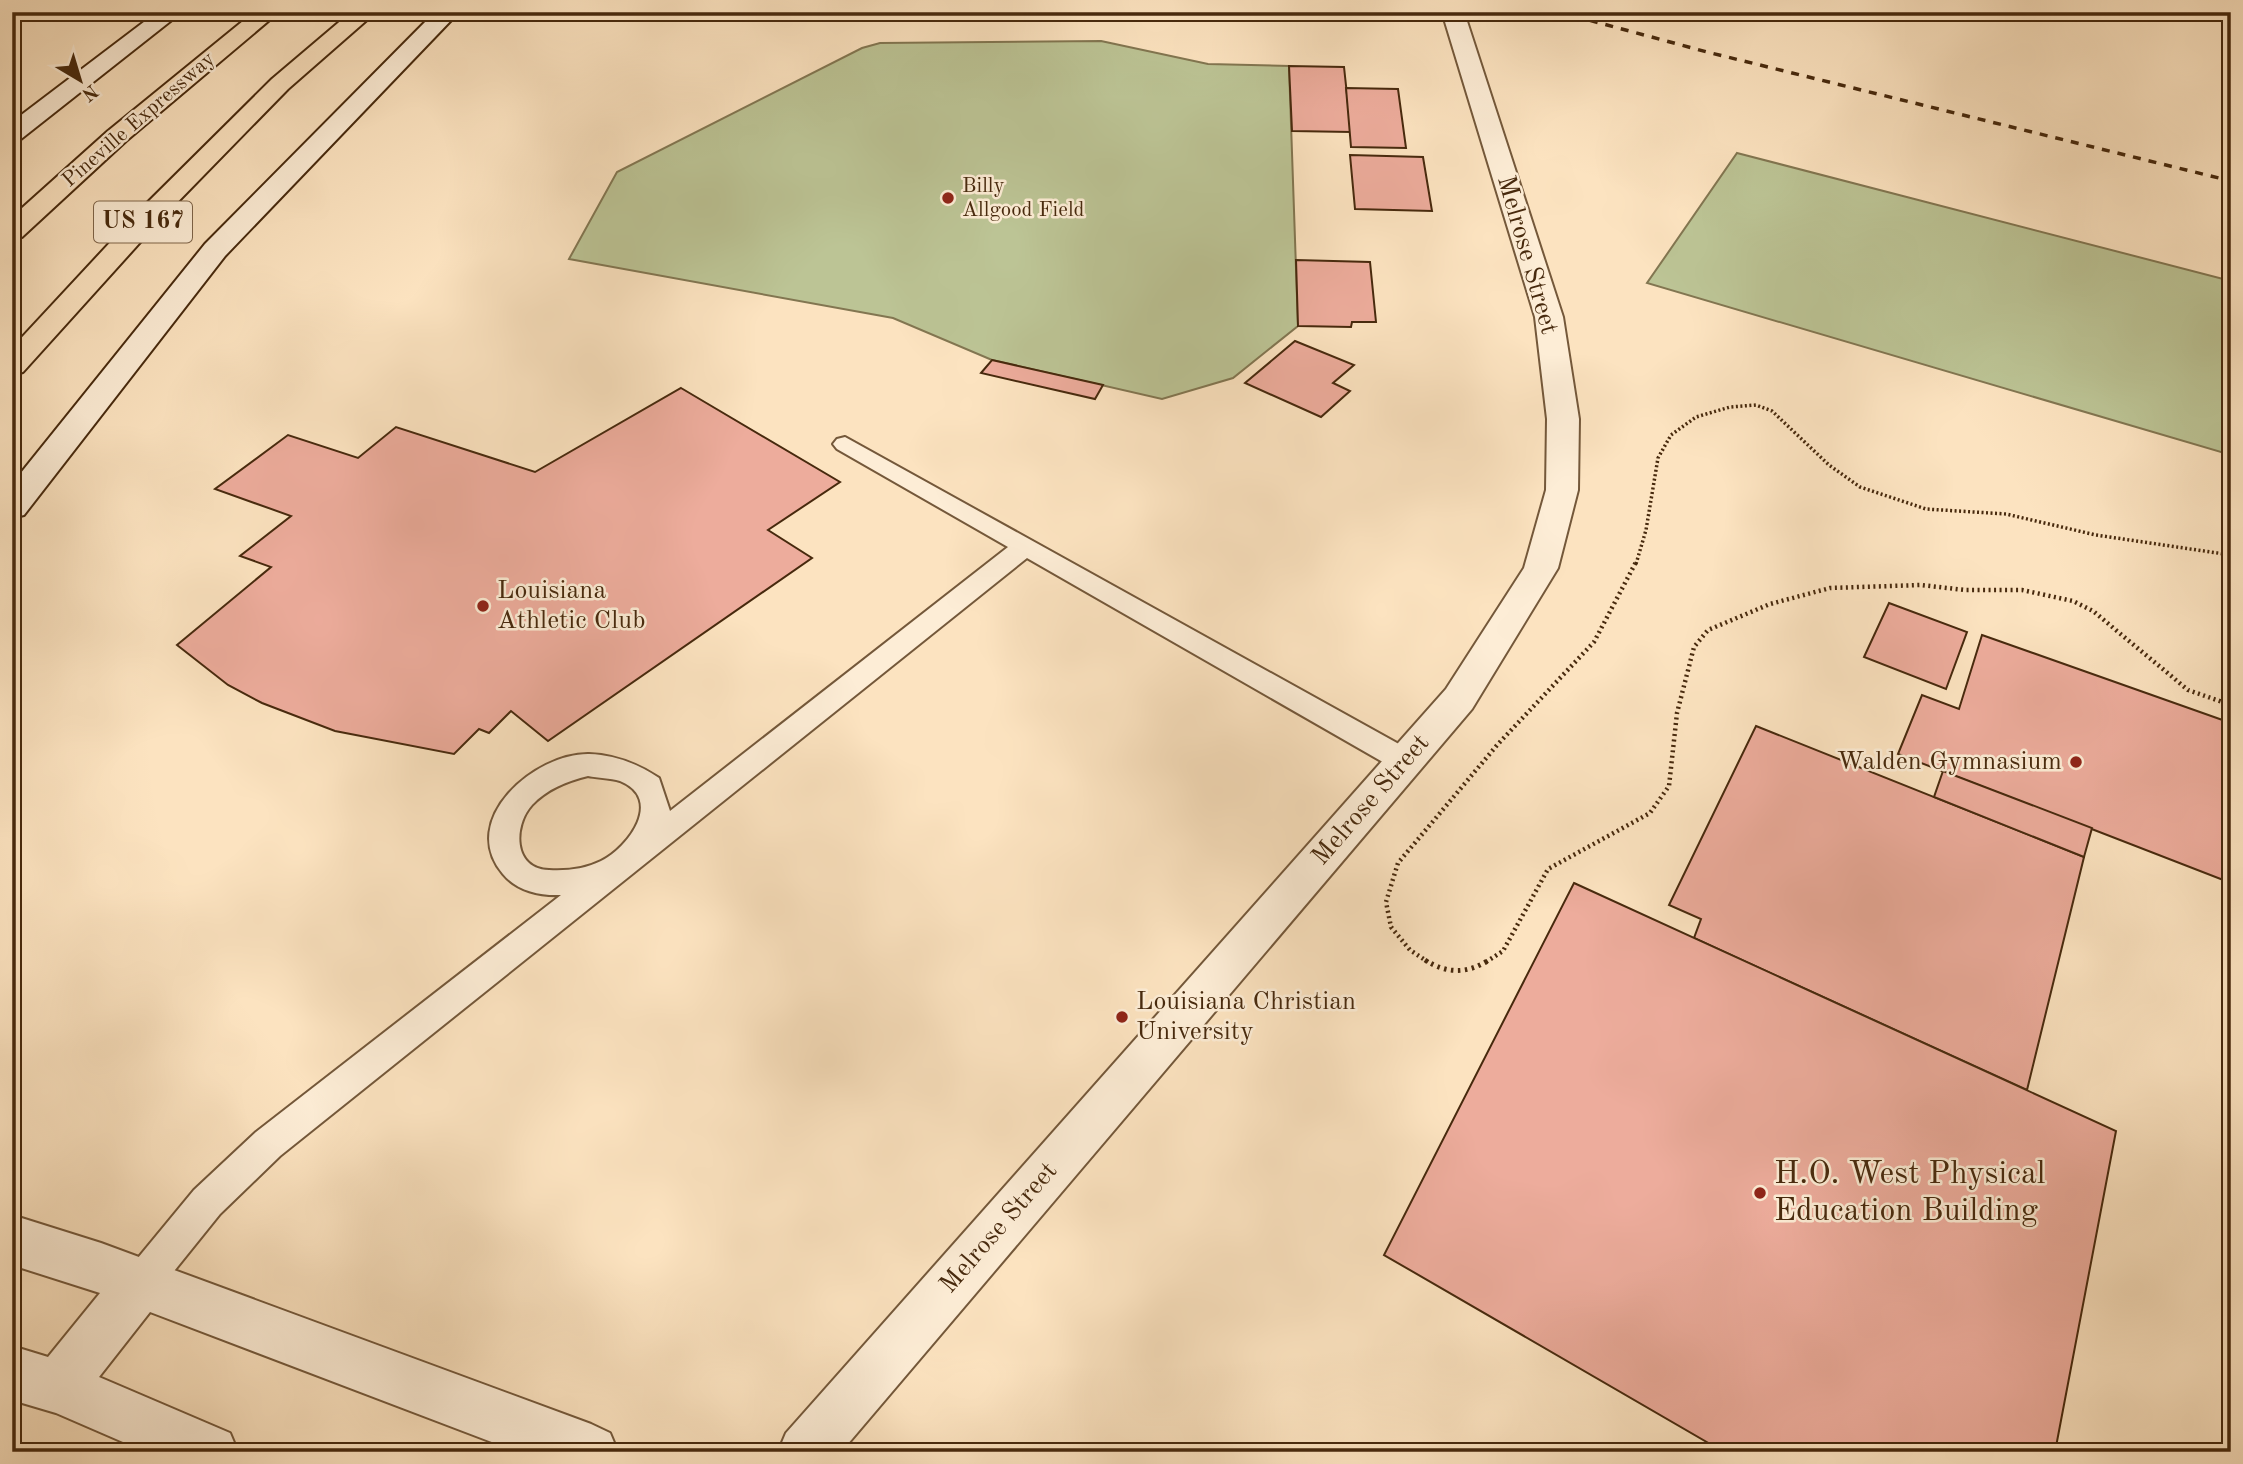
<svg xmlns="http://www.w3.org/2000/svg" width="2243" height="1464" viewBox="0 0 2243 1464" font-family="'Old Standard TT',serif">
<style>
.green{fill:#bcc495;stroke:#827651;stroke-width:2}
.building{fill:#edac9c;stroke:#47290d;stroke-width:2}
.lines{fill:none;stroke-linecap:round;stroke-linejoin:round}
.lane-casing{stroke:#74583a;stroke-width:4}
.street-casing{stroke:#74583a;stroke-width:4}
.secondary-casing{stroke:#47290d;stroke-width:4}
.highway-casing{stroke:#47290d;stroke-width:4}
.path-far2{stroke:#47290d;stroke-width:3.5;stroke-dasharray:2 2.5;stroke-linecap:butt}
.path-far1{stroke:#47290d;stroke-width:4.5;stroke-dasharray:2 3.5;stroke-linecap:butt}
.path{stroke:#47290d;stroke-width:5;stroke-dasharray:2.5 4.5;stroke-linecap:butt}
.lane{fill:#fdedd6;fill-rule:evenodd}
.street{fill:#fdedd6;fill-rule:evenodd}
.secondary{fill:#fdedd6;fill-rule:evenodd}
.highway{fill:#fce3c0;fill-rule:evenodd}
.rail{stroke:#47290d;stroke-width:3.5;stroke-dasharray:8 8;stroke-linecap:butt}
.poi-dot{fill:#8f2418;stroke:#fdedd6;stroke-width:2.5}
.labels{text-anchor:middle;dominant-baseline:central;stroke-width:5;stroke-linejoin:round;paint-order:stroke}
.far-street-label{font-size:21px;fill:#47290d;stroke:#fdedd6}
.far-poi-label{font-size:21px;fill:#47290d;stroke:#fdedd6;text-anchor:start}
.shield{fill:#fdedd6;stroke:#7e6449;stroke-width:2}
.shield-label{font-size:24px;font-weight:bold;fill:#47290d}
.street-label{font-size:26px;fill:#47290d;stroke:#fdedd6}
.poi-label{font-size:26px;fill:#47290d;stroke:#fdedd6;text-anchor:start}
.near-poi-label{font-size:32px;fill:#47290d;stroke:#fdedd6;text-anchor:start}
</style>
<rect width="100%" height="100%" fill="#fce3c0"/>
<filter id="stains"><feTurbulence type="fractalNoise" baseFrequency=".00286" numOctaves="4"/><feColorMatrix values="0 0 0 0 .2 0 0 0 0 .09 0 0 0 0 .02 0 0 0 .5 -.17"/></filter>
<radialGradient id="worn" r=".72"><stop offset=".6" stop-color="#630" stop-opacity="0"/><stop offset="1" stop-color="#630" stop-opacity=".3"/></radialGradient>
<g class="green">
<path d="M1101,41L1208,64L1289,66L1298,326L1233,378L1162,399L992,360L893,318L569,259L617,172L862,48L880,43Z"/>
<path d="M1737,153L2231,281V455L1647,283Z"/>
</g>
<g class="building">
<path d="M1289,66L1344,67L1351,132L1292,131Z"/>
<path d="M1346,88L1398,89L1406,148L1351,147Z"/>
<path d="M1350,155L1423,157L1432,211L1355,209Z"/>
<path d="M1296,260L1370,262L1376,322H1352L1351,327L1298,326Z"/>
<path d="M1295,341L1354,365L1333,383L1350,391L1321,417L1245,383Z"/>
<path d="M992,360L1103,385L1095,399L981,373Z"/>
<path d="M681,388L840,482L768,530L812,558L548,741L511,711L489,733L479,729L454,754L335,731L262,703L228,685L177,645L271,567L240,556L291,516L215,489L288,435L358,458L396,427L535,472Z"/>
<path d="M1889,603L1967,632L1946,689L1864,657Z"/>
<path d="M1982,635L2231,723V883L1898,754L1922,695L1959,709Z"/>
<path d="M1756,726L2084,857L2027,1090L1694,938L1701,919L1669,905Z"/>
<path d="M1943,771L2092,828L2084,857L1934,797Z"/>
<path d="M1574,883L2116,1131L2055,1452H1724L1384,1255Z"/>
</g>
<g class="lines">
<defs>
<path id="lane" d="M845,437L1415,753L1419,761L1415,769L1405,772L1395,769L1027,558L280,1156L220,1214L154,1296L141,1302L128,1296L122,1283L128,1270L194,1190L256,1132L561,895C540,896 517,891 503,874C457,820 535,753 589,754C616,755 638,764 659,778L670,811L1008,547L837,449L833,444L837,439ZM588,776C598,778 610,778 620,781C664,799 629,847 601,861C585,869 566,871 549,870C513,869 513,826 532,805C547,789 567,781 588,776Z"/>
<g id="street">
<path d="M1442,12H1464L1563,317L1579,419L1578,490L1558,568L1472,709L841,1452H778L786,1433L1446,689L1524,568L1546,490L1547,419L1535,317Z"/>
<path d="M12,1215L101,1243L591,1424L610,1433L618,1452H518L150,1312L99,1377L230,1433L238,1452H146L56,1413L12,1400V1346L48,1357L100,1293L12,1265Z"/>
</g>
<g id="secondary">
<path d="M157,12H182L21,139L12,141V122Z"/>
<path d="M435,12H459L225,256L24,515L12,518V484L205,244Z"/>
</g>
<g id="highway">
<path d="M254,12H279L126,141L22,237L12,239V217L108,131Z"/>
<path d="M351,12H376L288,89L162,218L23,372L12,375V348L144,206L272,79Z"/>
</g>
</defs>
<use href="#lane" class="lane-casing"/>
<use href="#street" class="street-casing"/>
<use href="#secondary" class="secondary-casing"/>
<use href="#highway" class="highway-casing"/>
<path class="path-far2" d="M1636,564L1646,530L1658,458L1671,435L1696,417L1730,407L1756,405L1772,411L1829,465L1860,487L1926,509L2006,514L2096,535L2231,555"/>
<g class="path-far1">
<path d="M1428,962L1410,950L1391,927L1386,902L1398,863L1498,744L1594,642L1636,562"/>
<path d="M1486,962L1503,951L1548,869L1650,813L1669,786L1677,713L1694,647L1708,630L1770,604L1830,588L1921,585L1965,590H2022L2073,601L2093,611L2188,690L2231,705"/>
</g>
<path class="path" d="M1425,960C1447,974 1467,974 1489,960"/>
<use href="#lane" class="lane"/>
<use href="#street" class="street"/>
<use href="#secondary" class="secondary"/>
<use href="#highway" class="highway"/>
<path class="rail" d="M1559,12L1707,52L2231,181"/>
</g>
<g class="poi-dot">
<circle cx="948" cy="198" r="7"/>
<circle cx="483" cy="606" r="7"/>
<circle cx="2076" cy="762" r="7"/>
<circle cx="1122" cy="1017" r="7"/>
<circle cx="1760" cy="1193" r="7"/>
</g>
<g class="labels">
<g class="far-street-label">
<text transform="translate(139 120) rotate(-41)">Pineville Expressway</text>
</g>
<g class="far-poi-label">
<text x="962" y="186">Billy<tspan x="962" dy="24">Allgood Field</tspan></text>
</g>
<rect class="shield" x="94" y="201.5" width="98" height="41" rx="5"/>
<g class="shield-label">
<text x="143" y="222">US 167</text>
</g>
<g class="street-label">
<text transform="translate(1527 255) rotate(74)">Melrose Street</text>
<text transform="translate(1371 800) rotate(-49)">Melrose Street</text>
<text transform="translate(999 1228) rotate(-49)">Melrose Street</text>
</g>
<g class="poi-label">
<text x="497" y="591">Louisiana<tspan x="497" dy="30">Athletic Club</tspan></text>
<text x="2062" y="762" text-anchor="end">Walden Gymnasium</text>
<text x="1136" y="1002">Louisiana Christian<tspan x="1136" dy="30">University</tspan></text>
</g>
<g class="near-poi-label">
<text x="1774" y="1175">H.O. West Physical<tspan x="1774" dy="37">Education Building</tspan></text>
</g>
</g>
<rect width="2243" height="1464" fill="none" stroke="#fce3c0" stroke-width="42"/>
<rect x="14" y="14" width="2215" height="1436" fill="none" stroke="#47290d" stroke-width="3.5"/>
<rect x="21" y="21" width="2201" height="1422" fill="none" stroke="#47290d" stroke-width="2"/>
<g transform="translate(80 80) rotate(142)" stroke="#fdedd6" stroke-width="5" paint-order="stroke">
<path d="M0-5L12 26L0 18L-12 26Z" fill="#47290d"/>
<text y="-10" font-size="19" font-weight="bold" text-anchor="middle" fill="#47290d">N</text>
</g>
<rect width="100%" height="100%" filter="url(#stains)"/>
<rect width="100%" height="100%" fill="url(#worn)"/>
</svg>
